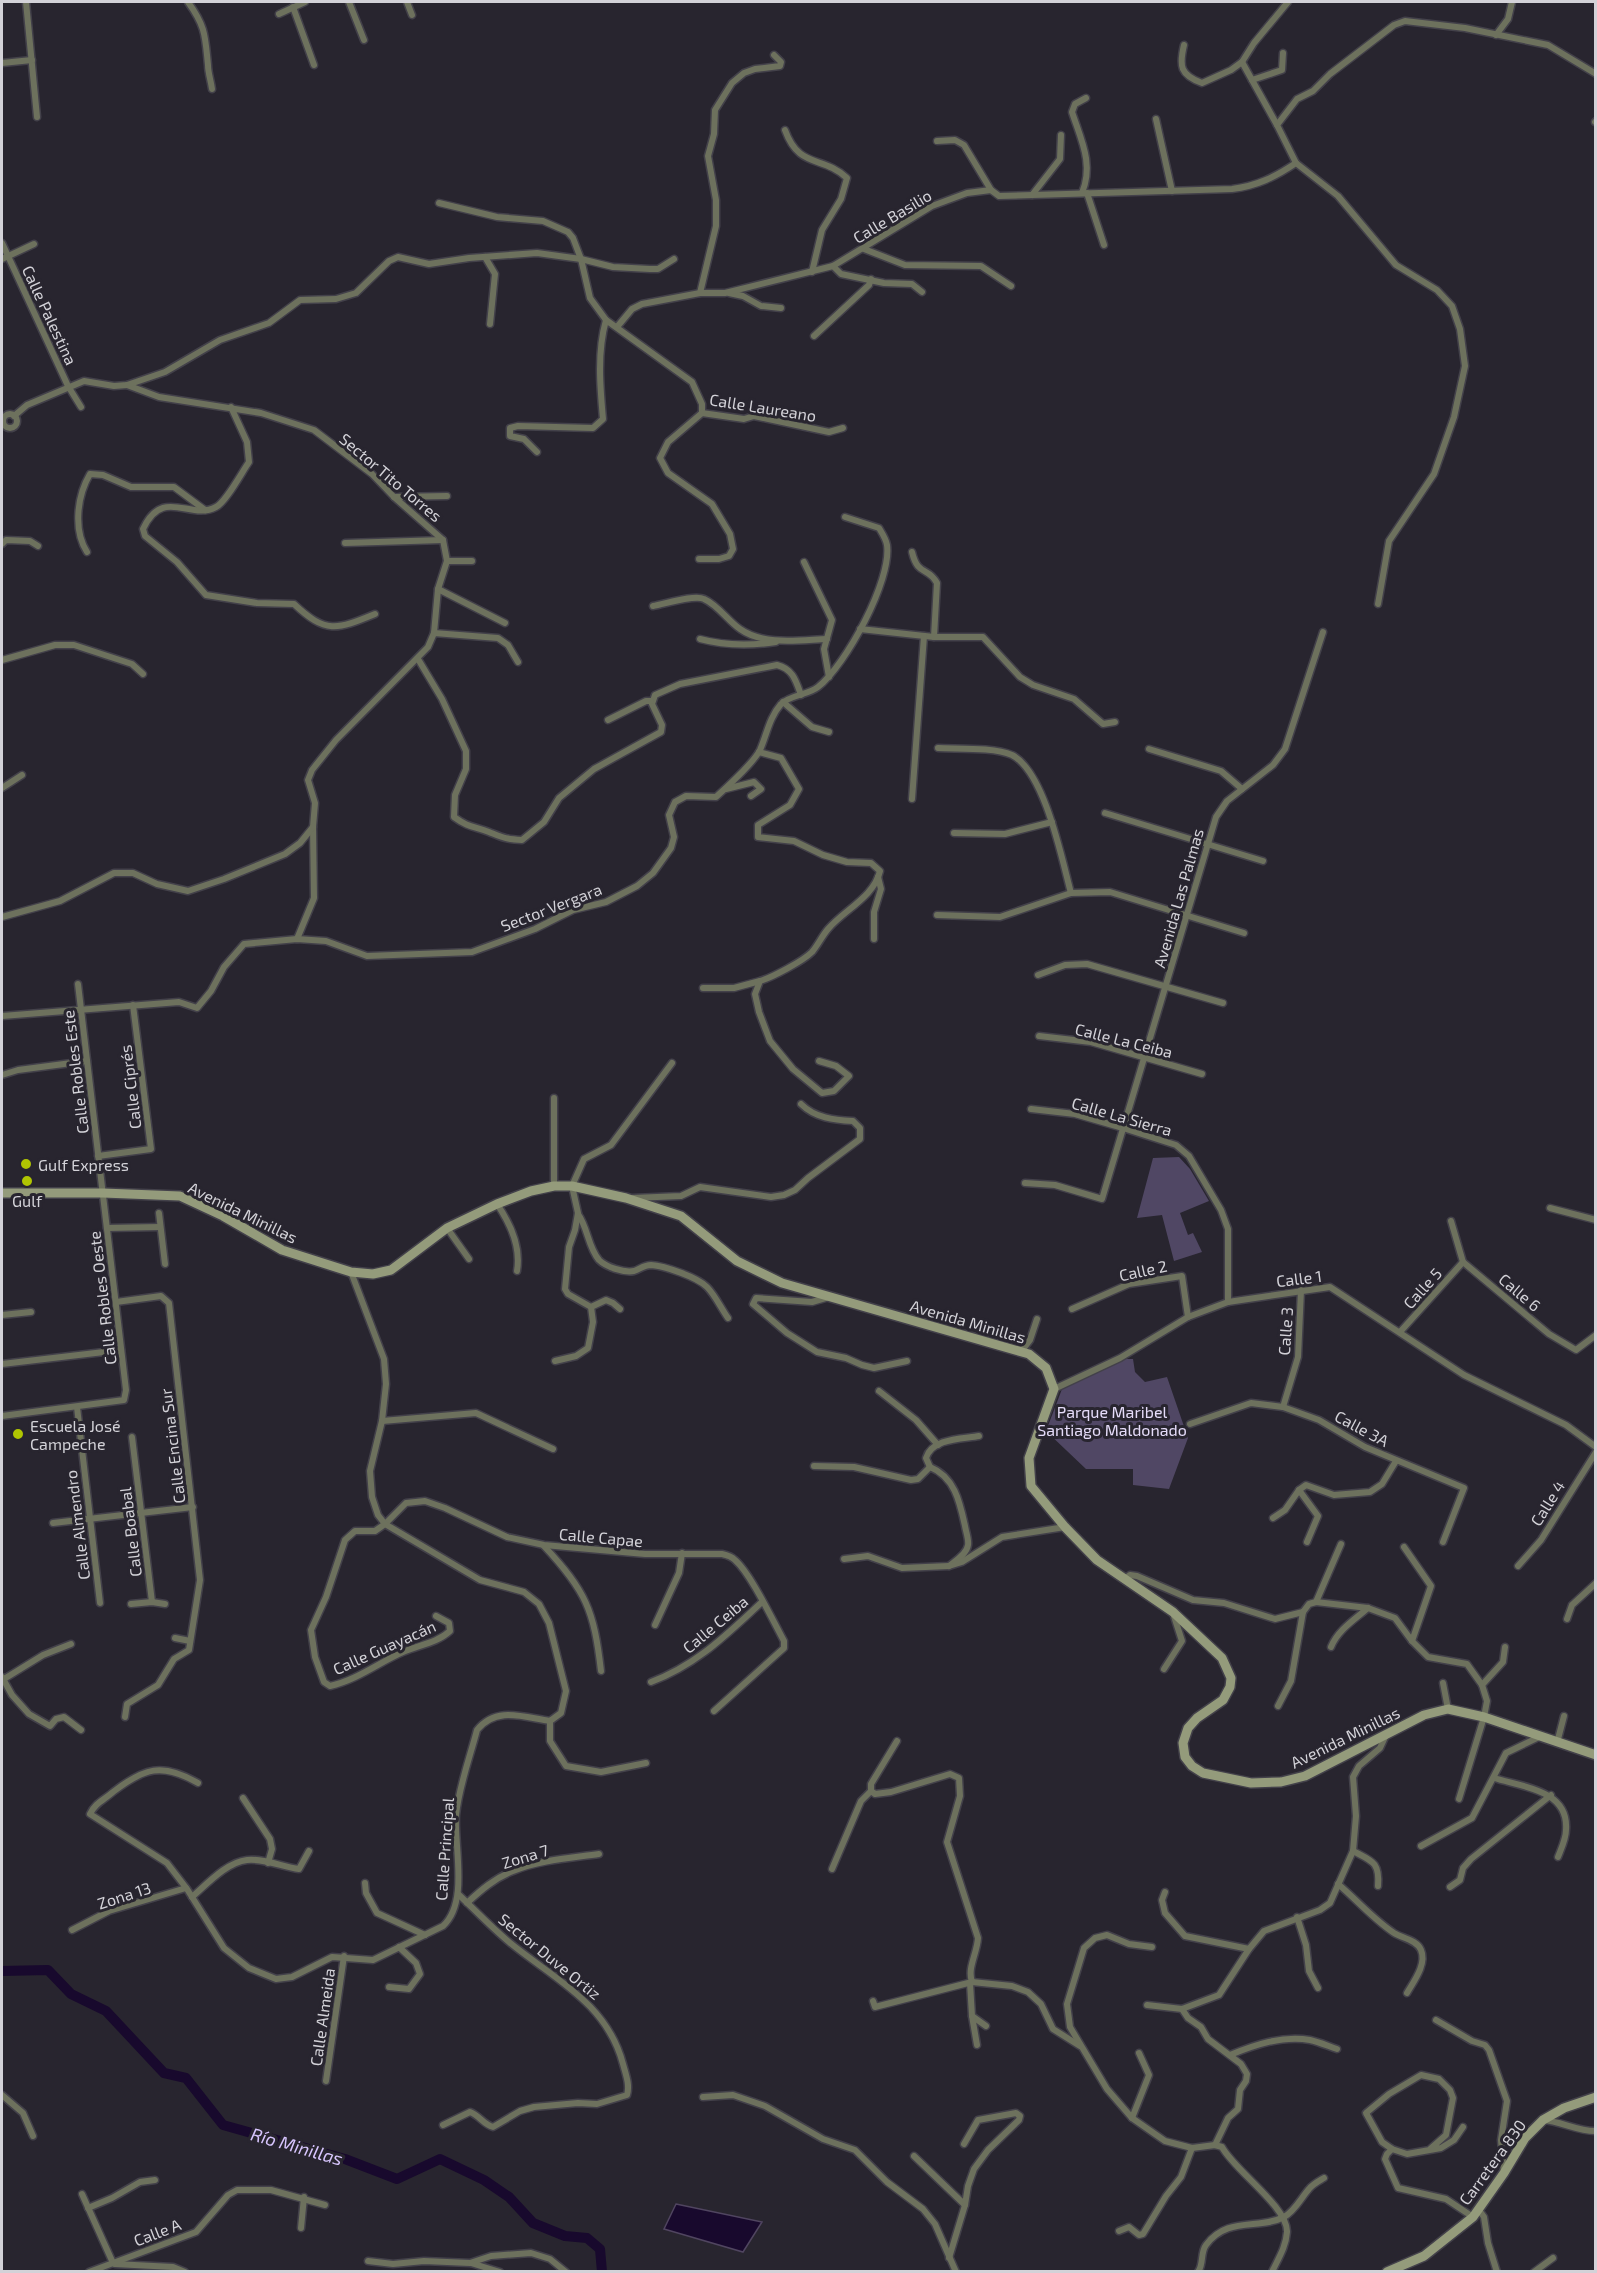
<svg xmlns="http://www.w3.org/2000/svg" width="1597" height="2273" viewBox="0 0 1597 2273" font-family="'Exo 2',sans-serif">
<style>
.green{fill:#504764}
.water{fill:#18092d;stroke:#504560;stroke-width:1.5}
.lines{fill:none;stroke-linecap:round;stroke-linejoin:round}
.river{stroke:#18092d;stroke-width:10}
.street-casing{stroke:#43414a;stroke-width:9}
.secondary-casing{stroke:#43414a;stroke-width:12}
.street{stroke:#6d715d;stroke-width:6}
.secondary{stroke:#949b7b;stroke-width:9}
.poi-dot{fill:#b0c502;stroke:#28252f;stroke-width:2}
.labels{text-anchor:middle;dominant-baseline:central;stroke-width:6;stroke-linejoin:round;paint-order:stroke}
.street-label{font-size:16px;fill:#d3d2d8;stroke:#28252f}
.poi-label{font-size:16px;fill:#d3d2d8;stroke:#28252f;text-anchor:start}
.park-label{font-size:16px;fill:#e5dcf9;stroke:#28252f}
.water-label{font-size:18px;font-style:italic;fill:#d7c5fd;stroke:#28252f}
</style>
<rect width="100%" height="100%" fill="#28252f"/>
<g class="green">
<path d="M1179,1157L1190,1169L1209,1201L1180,1213L1188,1235L1193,1233L1202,1252L1174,1261L1162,1215L1137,1218L1153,1158Z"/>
<path d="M1124,1359H1133L1135,1372L1145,1382L1167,1377L1188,1438L1169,1489L1133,1485V1469H1086L1046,1431L1062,1389Z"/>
</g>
<path class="water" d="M676,2204L762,2222L743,2252L664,2229Z"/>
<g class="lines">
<path class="river" d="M2,1971L48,1970L71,1994L106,2011L164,2073L186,2078L223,2125L345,2159L397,2179L440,2159L484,2180L509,2197L533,2223L565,2236L587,2238L600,2249L602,2272"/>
<defs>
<g id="street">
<path d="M26,2L37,117"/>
<path d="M188,2C206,27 205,36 208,65C208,73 211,81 212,89"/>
<path d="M349,2L364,40"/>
<path d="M407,2L412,15"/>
<path d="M293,7L314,65"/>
<path d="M279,14L305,2"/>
<path d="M1496,35L1508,19L1512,2"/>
<path d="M1184,45C1179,66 1180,75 1202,83L1231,70L1242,62L1254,43L1288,2"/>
<path d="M1242,62L1277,125"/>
<path d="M2,63L32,60"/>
<path d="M1252,80L1282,70L1283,53"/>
<path d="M1156,119L1172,191"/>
<path d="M1595,122L1596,121"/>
<path d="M785,130C799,169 822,155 847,178L841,199L822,230L812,272"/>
<path d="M937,141L955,140L964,145L991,190"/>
<path d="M1082,193C1094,164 1081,140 1072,112L1075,104L1086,98"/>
<path d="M1087,193L1104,245"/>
<path d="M1032,195L1060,159L1061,135"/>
<path d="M439,203L497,217L543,221L568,232L573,238L581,259L590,298L606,320L692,382L702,404V413"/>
<path d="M2,243L68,386L81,407"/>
<path d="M864,249L905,265L981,266L1011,286"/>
<path d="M485,257L495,274L490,324"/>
<path d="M2,259L34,244"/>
<path d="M833,266L841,274L884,283L912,284L922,292"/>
<path d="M700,293L716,226V200L708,156L714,134L715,110L732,83L744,73L755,69L780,66L781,62L774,55"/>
<path d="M729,293L743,296L761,306L781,308"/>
<path d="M617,327L632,309L642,304L700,293H725L833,266L932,206L967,193L991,190L999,196L1232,189C1257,186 1275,177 1296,163"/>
<path d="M814,336L869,285L871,279"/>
<path d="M127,385L159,397L261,413L314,430L372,474L394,497L443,540L447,561L438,589L434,633L428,647L336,740L312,770L308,780L315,803L313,827L314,898L297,939"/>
<path d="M231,407L247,442L249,462C242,472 226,502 216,507C190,521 163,486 143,529L145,536L177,562L206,595L257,603L294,604C326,634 336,630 375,614"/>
<path d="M702,413L744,419L754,416L829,432L843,428"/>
<circle cx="10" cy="421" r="7"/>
<path d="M14,416L27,405L84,381L114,386L127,385L165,372L220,340L269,323L300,300L336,299L356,293L389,261L398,257L429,264L469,258L537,253L581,259L613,267L650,269H658L674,259"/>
<path d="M537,452L524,439L510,436V428L518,426L593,428L603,419C600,386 597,352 606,320"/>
<path d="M394,497L447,496"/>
<path d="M345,543L443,540"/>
<path d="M2,544L6,540L30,541L38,546"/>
<path d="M87,552C73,530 77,496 90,474L103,475L131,487H174L205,510"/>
<path d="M912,552C918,577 928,566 937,583L934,637"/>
<path d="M699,559H719L729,556L733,549L730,534L712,504L668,473L660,458L668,442L702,413"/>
<path d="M447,561H472"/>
<path d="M804,562L832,620L824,649L829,677"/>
<path d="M438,589L505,623"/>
<path d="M1378,604L1389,541L1434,474L1454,417L1465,366L1460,329L1452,306L1437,290L1396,265L1338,196L1296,163L1277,125L1297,99L1313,91L1330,74L1394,25L1405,21L1465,28L1548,45L1596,74"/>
<path d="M653,606C665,604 695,594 704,599C718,605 728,621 740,629C764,646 800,640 827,639"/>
<path d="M860,629L934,637H983L1020,677L1033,685L1074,699L1103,724L1115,722"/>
<path d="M434,633L498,638L508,645L518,662"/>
<path d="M700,639C726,646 749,646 776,642"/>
<path d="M418,659L442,699L466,751V769L455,795L454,817C469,828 474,826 489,832C504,838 505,839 522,840L544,822L559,798L594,769L661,732L662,725L652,704L655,695L680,684L777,665C793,669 796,681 801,695"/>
<path d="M2,660L55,645H74L132,664L143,674"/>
<path d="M783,702L812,727L829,732"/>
<path d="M608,720L646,701H651"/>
<path d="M938,748C959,749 994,747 1012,755C1045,772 1062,860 1071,893"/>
<path d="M1149,749L1221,771L1242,789"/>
<path d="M759,752L781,758L799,789L790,805L758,825V837L794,841L823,855L847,862L871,863L880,871C874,897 844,910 828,929C822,936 818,945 812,952C803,961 773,977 760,981L755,994L759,1012L770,1041L793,1069L822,1093L834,1091L849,1076L836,1066L819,1061"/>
<path d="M2,788L22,775"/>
<path d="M726,789L754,782L761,789L751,796"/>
<path d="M912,799L924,636"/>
<path d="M1105,813L1263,861"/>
<path d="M954,833L1005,834L1052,822"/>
<path d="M937,915L1000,917L1071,893L1110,892L1244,933"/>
<path d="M2,917L60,901L114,873H133L157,884L188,891L224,879L285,854L300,843L313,827"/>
<path d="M874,939V912L881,889L878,877"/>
<path d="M1038,975L1065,965L1087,964L1223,1003"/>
<path d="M703,988H734L760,981"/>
<path d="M2,1016L179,1002L197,1008L211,991L224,967L244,944L297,939L326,941L367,956L472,952L535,929L573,910L606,902L637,886L653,873L671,848L674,837L669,815L675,802L686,796L716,797C727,787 754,762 760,750C767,734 769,718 781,704C790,695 808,695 818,687C846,665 892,580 887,545C886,539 882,533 879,528L845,517"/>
<path d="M1039,1036L1091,1042L1202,1074"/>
<path d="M2,1075L18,1070L87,1061"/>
<path d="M1031,1109L1075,1114L1123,1128L1176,1145L1189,1156L1221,1210L1228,1229V1302"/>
<path d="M98,1156L151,1149L133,1005"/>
<path d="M1025,1183L1055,1185L1102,1199L1216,817L1227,801L1273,765L1285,749L1323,632"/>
<path d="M554,1186V1098"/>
<path d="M633,1198L681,1196L700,1187L771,1197L784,1195L795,1190L808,1178L860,1139V1128L853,1121C834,1120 815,1118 801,1104"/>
<path d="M497,1204C510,1223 521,1248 517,1271"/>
<path d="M1550,1208L1596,1220"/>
<path d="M159,1213L165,1264"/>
<path d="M578,1214C588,1228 588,1247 599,1260C606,1267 624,1273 634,1271C640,1269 644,1265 651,1265C665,1266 697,1277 707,1287C715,1295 721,1308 728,1318"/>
<path d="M1451,1221L1463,1262L1549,1334L1576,1350L1596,1335"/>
<path d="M107,1228L160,1227"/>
<path d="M447,1228L469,1259"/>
<path d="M829,1297L812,1302L756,1298L753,1304L787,1333L817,1352L846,1358L862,1365L874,1368L907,1361"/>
<path d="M116,1302L161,1296L169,1303L200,1580L189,1650L174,1659L158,1685L127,1704L125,1717"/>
<path d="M591,1307L606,1300L613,1303L620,1309"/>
<path d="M1072,1309L1129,1284L1182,1276L1188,1317"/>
<path d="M2,1315L31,1312"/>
<path d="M1400,1332L1463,1262"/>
<path d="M1021,1352L1030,1340L1037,1319"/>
<path d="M555,1361L576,1356L588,1348L593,1322L591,1307L568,1294L565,1289L569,1247L575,1230L578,1213L572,1186L584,1159L611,1145L672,1063"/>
<path d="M2,1364L121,1350"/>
<path d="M1054,1389L1120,1358L1188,1317L1228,1302L1330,1287L1464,1375L1566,1425L1596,1447"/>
<path d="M879,1391L916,1420L938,1445"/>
<path d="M77,1407L100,1603"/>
<path d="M1283,1407L1298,1357L1301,1290"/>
<path d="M2,1416L124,1400L126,1390L78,984"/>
<path d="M382,1421L476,1413L553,1449"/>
<path d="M1190,1424L1251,1403L1283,1407L1319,1420L1365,1447L1464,1488L1443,1542"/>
<path d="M132,1437L152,1602"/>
<path d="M814,1466L854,1467L911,1480L918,1479L930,1467C955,1477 960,1503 965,1526C966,1532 969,1540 968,1545C967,1554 955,1561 949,1566"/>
<path d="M930,1467L926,1458C932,1438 962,1439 979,1436"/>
<path d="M1299,1490L1318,1516L1307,1542"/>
<path d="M1273,1518L1285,1510L1299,1490L1306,1485L1334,1495L1370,1492L1382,1484L1396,1461"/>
<path d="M53,1523L193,1507"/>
<path d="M544,1546C586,1591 594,1610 601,1671"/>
<path d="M1404,1547L1431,1586L1412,1641"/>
<path d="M844,1559L868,1556L902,1568L949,1566L962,1562L1002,1537L1065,1527"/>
<path d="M1518,1566L1541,1540L1596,1452"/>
<path d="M1126,1578L1130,1575L1137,1576L1193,1600L1224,1603L1275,1619L1303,1612"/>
<path d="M1316,1602L1368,1608L1395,1618L1412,1641L1428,1657L1467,1664L1482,1685"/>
<path d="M131,1604L152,1602L165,1604"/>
<path d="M436,1616L449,1623L450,1631C437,1643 419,1645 403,1652C378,1663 357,1680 330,1686L324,1682L315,1657L311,1630L326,1597L345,1540L355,1531H375L385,1524L406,1503L425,1501L445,1508L507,1537L544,1545L645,1554H722C727,1555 731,1556 735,1560C751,1574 773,1621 784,1641V1648L714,1711"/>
<path d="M1567,1619L1572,1605L1596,1583"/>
<path d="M655,1625L679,1573L682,1553"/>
<path d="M175,1638L190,1641"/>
<path d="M1331,1647C1338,1630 1354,1620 1368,1608"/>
<path d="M1164,1669L1182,1641L1173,1613"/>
<path d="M2,1677L12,1695L29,1714L50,1726L56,1719L64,1717L81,1730"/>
<path d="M4,1679L43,1655L71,1644"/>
<path d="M651,1682C697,1665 727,1634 762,1602"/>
<path d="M1443,1683L1448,1709"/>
<path d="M1278,1706L1291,1681L1303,1612L1309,1604L1316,1602L1341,1544"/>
<path d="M550,1721V1741L566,1766L601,1772L646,1763"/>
<path d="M897,1741L871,1784V1791L875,1794L891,1792L950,1774L959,1778L960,1796L947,1842L978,1938C977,1954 967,1968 972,1982"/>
<path d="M1557,1743L1564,1716"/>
<path d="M1494,1778C1523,1787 1569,1790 1566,1830C1566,1839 1561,1849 1558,1857"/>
<path d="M198,1783C162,1762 144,1768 113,1792C104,1800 95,1803 90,1814L167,1863L187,1889L224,1948L249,1968L276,1979L292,1977L332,1957L373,1960L443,1926C469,1902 454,1847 456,1815C459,1786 470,1757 477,1730C496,1706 523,1717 550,1721L561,1713L566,1691L549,1623L539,1604L524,1592L480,1580L385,1524L378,1515L372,1497L370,1471L382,1421L386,1384L384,1359L351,1272"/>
<path d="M243,1798L270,1839L272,1849L268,1863"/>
<path d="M1459,1799L1484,1717L1487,1701L1482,1685L1503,1662L1505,1647"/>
<path d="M1421,1846L1472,1818L1506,1753L1539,1737"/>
<path d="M1353,1851C1372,1861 1380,1862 1378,1886"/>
<path d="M832,1869L861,1801L871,1791"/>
<path d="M365,1883L366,1893L377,1913L425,1935"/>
<path d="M1338,1884C1357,1900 1373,1919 1394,1933C1402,1938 1417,1940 1421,1950C1427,1964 1414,1981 1407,1993"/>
<path d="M1450,1887L1460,1880L1463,1868L1471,1859L1551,1795"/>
<path d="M1165,1892L1162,1900L1165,1913L1185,1936L1249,1949"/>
<path d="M192,1897C207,1884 227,1862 247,1860C264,1858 283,1867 299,1869L309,1851"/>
<path d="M467,1903C481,1890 495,1878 513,1871C539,1860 571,1858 599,1854"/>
<path d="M1297,1917L1306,1945L1309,1971L1318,1988"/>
<path d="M72,1930L109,1911L186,1888"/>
<path d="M1152,1947L1129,1944L1107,1935L1095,1938L1084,1948L1067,2004L1070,2027L1107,2089L1132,2118L1165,2141L1192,2148L1215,2145L1222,2147C1234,2170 1288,2207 1287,2232C1286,2247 1278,2259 1272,2272"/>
<path d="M970,1983L972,2016L986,2026"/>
<path d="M389,1987L409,1989L420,1974L416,1963L399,1947"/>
<path d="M873,2001L875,2007L972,1982L1012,1986L1028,1992L1041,2004L1053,2029L1080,2046"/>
<path d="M1147,2005L1182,2009L1219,1995L1249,1949L1264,1931L1320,1910L1330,1903L1353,1851L1356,1816L1353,1777L1359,1766L1380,1748L1386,1735"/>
<path d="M1182,2009L1188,2018L1201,2027L1208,2039L1241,2064L1247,2074L1246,2081L1240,2090L1238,2109L1228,2118L1215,2145"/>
<path d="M972,2016L977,2045"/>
<path d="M1436,2020L1472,2041L1485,2045L1489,2050L1507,2101L1501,2140L1504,2173"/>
<path d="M1230,2055C1254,2045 1283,2035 1310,2040C1319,2042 1328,2046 1337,2049"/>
<path d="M326,2081L344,1956"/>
<path d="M2,2095L23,2113L33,2136"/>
<path d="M703,2097L733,2095L765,2106L823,2139L855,2150L887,2182L923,2209L935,2224L956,2272"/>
<path d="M1132,2118L1149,2075L1139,2053"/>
<path d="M1543,2120C1560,2121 1580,2132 1596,2131"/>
<path d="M443,2125L470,2112C480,2116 483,2124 493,2127L520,2111L534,2107L578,2103L597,2104L627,2095C630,2085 626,2075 623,2064C607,2003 554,1979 509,1942C491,1927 475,1910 458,1894"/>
<path d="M1392,2149L1387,2154L1385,2159L1398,2188L1446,2199L1473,2217"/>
<path d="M1429,2150L1446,2135L1453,2098L1450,2090L1439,2079L1421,2075L1389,2094L1366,2113L1382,2142L1392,2149L1407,2154L1441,2148L1454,2140L1463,2127"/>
<path d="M914,2156L965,2205"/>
<path d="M82,2194L113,2263"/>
<path d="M88,2208L112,2198L140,2182L155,2180"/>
<path d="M1479,2210L1484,2217L1488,2243L1497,2272"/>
<path d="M301,2228L304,2197"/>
<path d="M1119,2231L1129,2227L1139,2235L1143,2234L1166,2196L1181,2177L1192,2148"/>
<path d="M949,2258L965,2205L968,2186L974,2169L988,2150L1019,2120L1020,2116L1016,2113L978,2120L964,2144"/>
<path d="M368,2261L393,2264L424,2261L470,2263L491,2256L531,2253L550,2259L566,2272"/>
<path d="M471,2263L500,2272"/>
<path d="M115,2264L173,2267L185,2272"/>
<path d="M89,2272L196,2232L228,2195L237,2190H271L325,2205"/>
<path d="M1198,2272C1204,2264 1200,2253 1206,2245C1227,2216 1259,2230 1284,2217C1295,2211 1301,2198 1309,2189C1313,2184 1319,2181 1324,2178"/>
<path d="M1534,2272L1553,2258"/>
</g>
<g id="secondary">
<path d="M2,1193H103L180,1196L223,1216L282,1250L351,1272L373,1274L391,1270L447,1228L497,1204L531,1191L554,1186H572L626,1198L681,1216L737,1261L782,1283L1029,1354L1046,1368L1054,1389L1029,1458L1031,1486L1065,1527L1097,1560L1173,1612L1222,1658L1231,1678L1230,1687L1223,1700L1197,1718L1188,1728L1183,1743L1185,1757L1192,1766L1203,1773L1251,1783L1281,1782L1305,1776L1424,1715L1448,1709L1484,1717L1596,1755"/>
<path d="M1387,2272L1424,2256L1473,2217L1504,2173L1525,2138L1543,2120L1564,2108L1596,2097"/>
</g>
</defs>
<use href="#street" class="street-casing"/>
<use href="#secondary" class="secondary-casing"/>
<use href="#street" class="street"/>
<use href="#secondary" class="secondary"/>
</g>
<g class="poi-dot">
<circle cx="26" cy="1164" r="6"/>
<circle cx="27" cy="1181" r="6"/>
<circle cx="18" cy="1434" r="6"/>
</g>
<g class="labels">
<g class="street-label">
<text transform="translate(892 216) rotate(-31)">Calle Basilio</text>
<text transform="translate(50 315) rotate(65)">Calle Palestina</text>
<text transform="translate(763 407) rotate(9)">Calle Laureano</text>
<text transform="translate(391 477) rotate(40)">Sector Tito Torres</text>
<text transform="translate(1178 898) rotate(-74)">Avenida Las Palmas</text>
<text transform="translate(551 907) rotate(-21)">Sector Vergara</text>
<text transform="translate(1124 1040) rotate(14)">Calle La Ceiba</text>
<text transform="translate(75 1072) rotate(-97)">Calle Robles Este</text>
<text transform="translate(130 1087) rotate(-97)">Calle Ciprés</text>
<text transform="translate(1122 1116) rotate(16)">Calle La Sierra</text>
<text transform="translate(243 1212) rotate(26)">Avenida Minillas</text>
<text transform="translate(1143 1270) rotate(-12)">Calle 2</text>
<text transform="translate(1299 1278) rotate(-7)">Calle 1</text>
<text transform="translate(1422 1288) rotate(-48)">Calle 5</text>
<text transform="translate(1520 1292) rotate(40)">Calle 6</text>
<text transform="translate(102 1298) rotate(-97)">Calle Robles Oeste</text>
<text transform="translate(968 1321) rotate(16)">Avenida Minillas</text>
<text transform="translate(1285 1331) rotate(-86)">Calle 3</text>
<text transform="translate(1362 1428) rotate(28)">Calle 3A</text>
<text transform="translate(172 1446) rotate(-97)">Calle Encina Sur</text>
<text transform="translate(1547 1503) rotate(-58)">Calle 4</text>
<text transform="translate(77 1525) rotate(-97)">Calle Almendro</text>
<text transform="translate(130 1532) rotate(-97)">Calle Boabal</text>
<text transform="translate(601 1537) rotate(5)">Calle Capae</text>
<text transform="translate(715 1624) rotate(-40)">Calle Ceiba</text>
<text transform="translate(384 1647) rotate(-24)">Calle Guayacán</text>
<text transform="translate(1345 1737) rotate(-26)">Avenida Minillas</text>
<text transform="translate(444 1849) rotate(-86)">Calle Principal</text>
<text transform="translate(525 1856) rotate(-17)">Zona 7</text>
<text transform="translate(124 1895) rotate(-18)">Zona 13</text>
<text transform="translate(550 1956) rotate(39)">Sector Duve Ortiz</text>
<text transform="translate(322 2017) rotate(-82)">Calle Almeida</text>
<text transform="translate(1492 2162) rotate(-54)">Carretera 830</text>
<text transform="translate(157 2232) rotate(-21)">Calle A</text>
</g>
<g class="poi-label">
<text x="38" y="1164">Gulf Express</text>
<text x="27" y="1200" text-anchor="middle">Gulf</text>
<text x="30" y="1425">Escuela José<tspan x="30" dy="18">Campeche</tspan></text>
</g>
<g class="park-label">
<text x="1112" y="1411">Parque Maribel<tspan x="1112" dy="18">Santiago Maldonado</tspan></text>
</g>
<g class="water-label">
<text transform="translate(297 2146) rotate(16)">Río Minillas</text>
</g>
</g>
<rect width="1597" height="2273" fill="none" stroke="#d3d2d8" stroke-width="6"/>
</svg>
